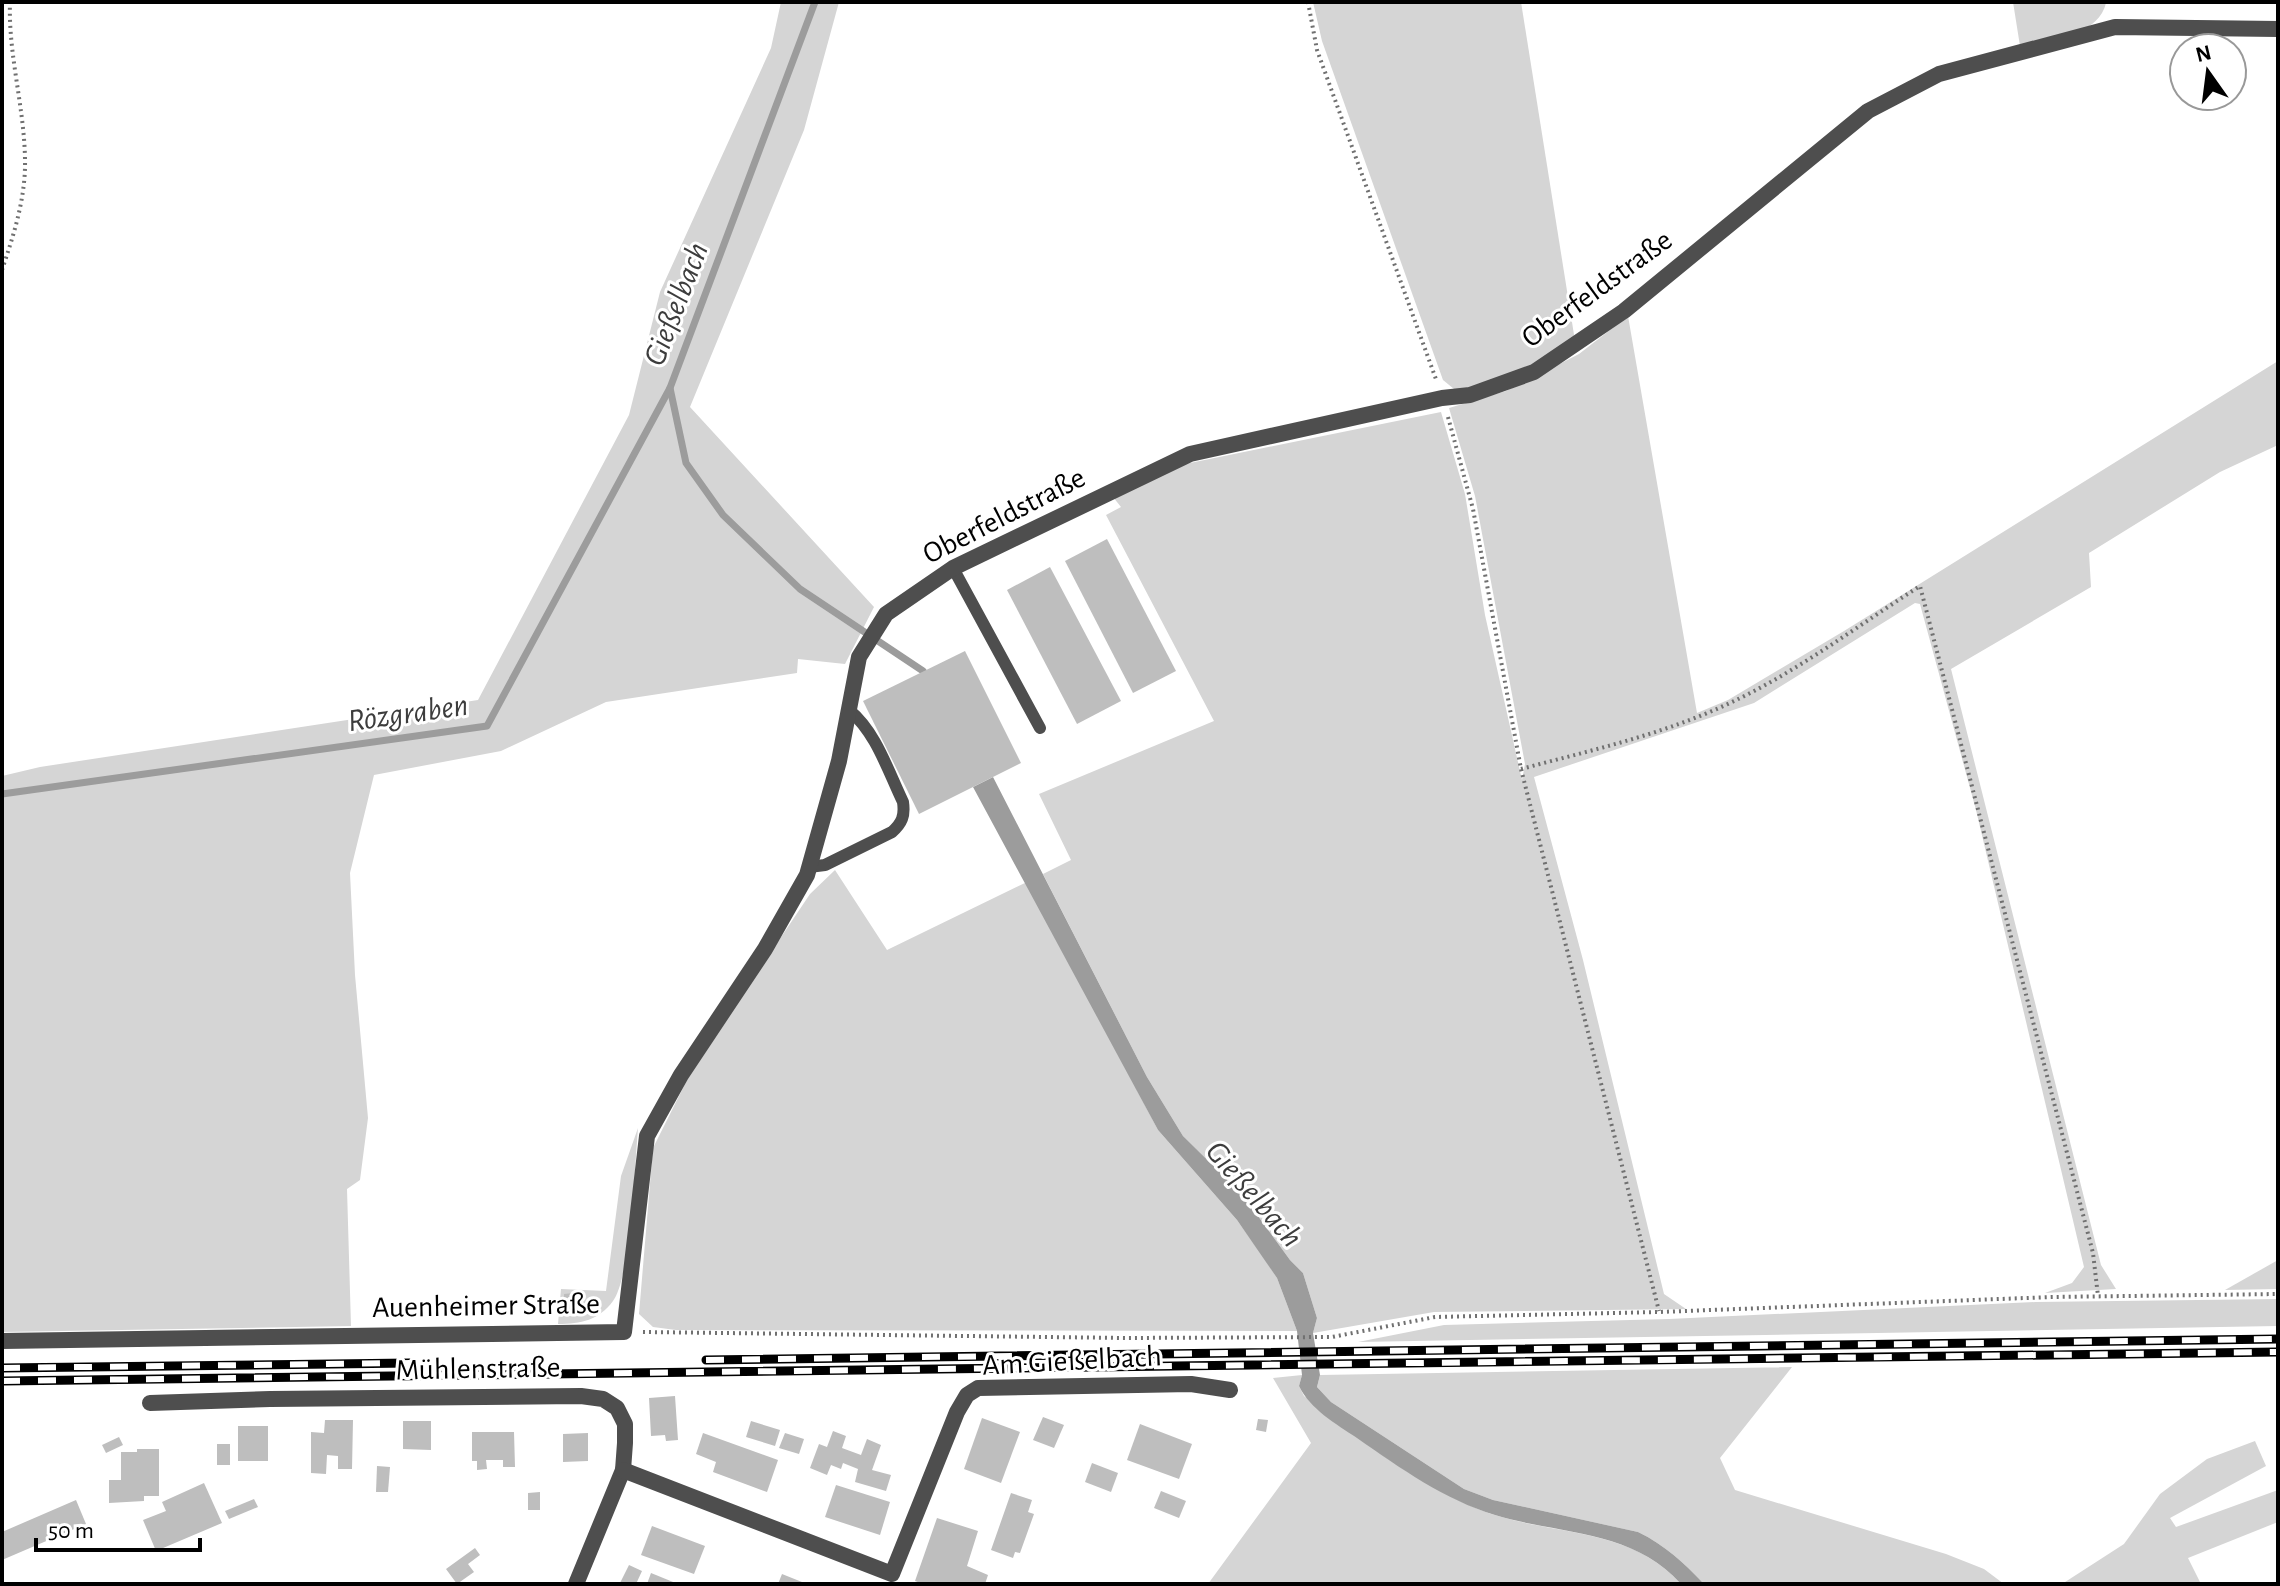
<svg xmlns="http://www.w3.org/2000/svg" width="2280" height="1586" viewBox="0 0 2280 1586" font-family="'Alegreya Sans',sans-serif">
<style>
.green{fill:#d5d5d5}
.water{fill:#9c9c9c}
.lines{fill:none;stroke-linecap:round;stroke-linejoin:round}
.stream{stroke:#9c9c9c;stroke-width:7}
.building{fill:#bebebe}
.path{stroke:#707070;stroke-width:4;stroke-dasharray:2 4;stroke-linecap:butt}
.service{stroke:#4e4e4e;stroke-width:12}
.minor{stroke:#4e4e4e;stroke-width:16}
.rail-casing{stroke:#000;stroke-width:9}
.rail{stroke:#fff;stroke-width:6;stroke-dasharray:18;stroke-linecap:butt}
.labels{text-anchor:middle;dominant-baseline:central;stroke-width:6;stroke-linejoin:round;paint-order:stroke}
.street-label{font-size:30px;fill:#000;stroke:#fff}
.water-label{font-size:32px;font-style:italic;fill:#3d3d3d;stroke:#fff}
</style>
<rect width="100%" height="100%" fill="#fff"/>
<g class="green">
<path d="M781,2H839L804,130L690,407L874,607L845,664L798,659L797,673L606,702L501,751L374,775L350,873L355,975L368,1118L360,1180L347,1189L351,1326L2,1332V776L40,767L478,700L629,415L660,292L771,48Z"/>
<path d="M1313,2H1521L1575,341L1532,365L1465,391L1454,389L1443,380L1322,41Z"/>
<path d="M2013,2H2106V3C2098,37 2049,39 2020,46Z"/>
<path d="M1628,316L1697,713L1728,700L1844,631L2278,361V445L2220,472L2089,553L2091,587L1951,669L2101,1265L2116,1289L2045,1293L2072,1283L2084,1267L1976,810L1920,604L1915,603L1754,703L1534,777L1583,960L1664,1294L1686,1309L1434,1312L1313,1333L1317,1318L1303,1273L1290,1260L1242,1194L1183,1136L1147,1077L1043,874L1071,860L1039,794L1214,721L1106,515L1121,507L1113,497L1185,464L1441,412L1465,494L1485,615L1522,780L1525,764L1475,496L1449,408L1506,391L1579,354Z"/>
<path d="M835,870L887,950L1027,882L1158,1130L1237,1220L1264,1258L1277,1278L1297,1331L676,1330L653,1327L639,1314L653,1148L693,1068L810,894Z"/>
<path d="M638,1128C635,1162 631,1277 613,1301C599,1320 581,1324 558,1324L561,1289L606,1291L621,1176Z"/>
<path d="M2278,1260V1289L2225,1290Z"/>
<path d="M2278,1299V1326L1358,1342L1444,1325L1669,1319L2036,1302Z"/>
<path d="M1792,1367L1720,1458L1735,1490L1946,1554L1984,1569L2004,1584H1704C1684,1563 1665,1545 1638,1532L1493,1500L1464,1489L1331,1402L1317,1387L1320,1375Z"/>
<path d="M1302,1375L1299,1386L1304,1396C1359,1438 1413,1482 1478,1509C1546,1537 1628,1524 1681,1584H1208L1311,1443L1273,1378Z"/>
<path d="M2255,1441L2266,1466L2170,1518L2176,1527L2278,1490V1522L2188,1558L2201,1584H2062L2124,1544L2160,1494L2207,1459Z"/>
</g>
<path class="water" d="M993,777L1147,1077L1183,1136L1242,1194L1290,1260L1303,1273L1317,1318L1313,1333L1320,1375L1317,1387L1331,1402L1464,1489L1493,1500L1638,1532C1665,1545 1684,1563 1704,1584H1681C1632,1529 1560,1535 1495,1515C1445,1500 1400,1468 1357,1438C1336,1424 1310,1409 1299,1386L1302,1375L1297,1331L1277,1278L1237,1220L1158,1130L973,787Z"/>
<g class="lines">
<g class="stream">
<path d="M815,2L670,388L686,463L723,515L800,589L923,671"/>
<path d="M2,794L487,726L670,388"/>
</g>
</g>
<g class="building">
<path d="M1107,539L1176,671L1133,693L1065,561Z"/>
<path d="M1050,567L1121,701L1077,724L1007,590Z"/>
<path d="M965,651L1021,763L919,814L863,701Z"/>
<path d="M574,1293L575,1303L564,1304V1294Z"/>
<path d="M675,1396L678,1440L666,1441L665,1435L651,1436L649,1398Z"/>
<path d="M1043,1417L1064,1425L1054,1448L1033,1440Z"/>
<path d="M982,1418L1020,1432L1001,1483L964,1469Z"/>
<path d="M1258,1419L1268,1420L1266,1432L1256,1430Z"/>
<path d="M325,1420H353L352,1469H338V1456L327,1455L326,1474L311,1473V1432L324,1433Z"/>
<path d="M403,1421H431V1450L403,1449Z"/>
<path d="M751,1421L780,1430L775,1446L746,1437Z"/>
<path d="M1140,1424L1192,1444L1179,1479L1127,1460Z"/>
<rect x="238" y="1426" width="30" height="35"/>
<path d="M833,1431L846,1436L842,1448L861,1455L867,1439L881,1445L872,1470L891,1475L886,1491L855,1482L858,1469L843,1463L841,1469L831,1465L827,1475L810,1468L819,1444L827,1447Z"/>
<path d="M472,1432H514L515,1467H503V1460H486L487,1469L477,1470V1461H472Z"/>
<path d="M588,1433V1461L563,1462V1434Z"/>
<path d="M703,1433L778,1460L767,1492L713,1472L716,1462L696,1454Z"/>
<path d="M785,1433L804,1439L799,1454L779,1448Z"/>
<path d="M119,1437L123,1445L106,1453L102,1445Z"/>
<rect x="217" y="1444" width="13" height="21"/>
<path d="M137,1449H159V1496H144V1501L109,1503V1480H121V1452H137Z"/>
<path d="M1092,1463L1118,1473L1111,1492L1085,1482Z"/>
<path d="M377,1466L390,1467L388,1492H376Z"/>
<path d="M204,1483L222,1523L156,1551L143,1520L166,1511L162,1502Z"/>
<path d="M836,1485L890,1502L880,1535L825,1517Z"/>
<path d="M1161,1491L1186,1501L1179,1518L1154,1508Z"/>
<path d="M540,1492V1510H528V1493Z"/>
<path d="M1011,1493L1032,1500L1028,1512L1034,1514L1020,1553L1015,1552L1013,1558L991,1550Z"/>
<path d="M254,1499L258,1507L229,1519L225,1511Z"/>
<path d="M76,1500L86,1524L2,1560V1532Z"/>
<path d="M937,1518L978,1531L967,1566L988,1575L985,1584H923L915,1581Z"/>
<path d="M652,1526L705,1546L694,1574L641,1555Z"/>
<path d="M475,1548L480,1555L468,1564L474,1572L457,1584L446,1569Z"/>
<path d="M629,1565L642,1571L636,1584L620,1583Z"/>
<path d="M651,1573L678,1584H647Z"/>
<path d="M782,1574L807,1584H778Z"/>
</g>
<g class="lines">
<g class="path">
<path d="M1308,2L1317,50L1437,382"/>
<path d="M2,270C13,237 24,203 25,168C26,112 8,57 10,2"/>
<path d="M1448,417L1473,509L1521,769L1659,1311"/>
<path d="M1521,769C1592,750 1665,734 1732,702C1798,671 1859,625 1920,586L2093,1253L2098,1296"/>
<path d="M643,1332L1126,1338L1332,1337L1435,1317L1659,1312L2052,1297L2278,1294"/>
</g>
<g class="service">
<path d="M953,568L1040,728"/>
<path d="M809,867L825,865L892,832C902,823 905,816 903,802C888,771 876,732 849,710"/>
</g>
<g class="minor">
<path d="M2,1341L624,1332L647,1136L681,1075L765,949L807,875L839,761L859,657L886,614L953,568L1190,454L1442,398L1470,395L1534,372L1624,311L1868,111L1939,74L2115,27L2278,29"/>
<path d="M150,1403L270,1399L581,1396L603,1399L617,1408L625,1424V1443L623,1470L576,1584"/>
<path d="M623,1470L892,1574L957,1412L967,1395L978,1388L1191,1384L1230,1390"/>
</g>
<defs>
<g id="rail">
<path d="M706,1360L2278,1339"/>
<path d="M2,1368L410,1363"/>
<path d="M2,1381L2278,1352"/>
</g>
</defs>
<use href="#rail" class="rail-casing"/>
<use href="#rail" class="rail"/>
</g>
<g class="labels">
<g class="street-label">
<text transform="translate(1597 289) rotate(-36)">Oberfeldstraße</text>
<text transform="translate(1004 516) rotate(-27)">Oberfeldstraße</text>
<text transform="translate(486 1306) rotate(-1)">Auenheimer Straße</text>
<text transform="translate(1072 1361) rotate(-3)">Am Gießelbach</text>
<text transform="translate(478 1369) rotate(-1)">Mühlenstraße</text>
</g>
<g class="water-label">
<text transform="translate(676 304) rotate(-69)">Gießelbach</text>
<text transform="translate(408 713) rotate(-8)">Rözgraben</text>
<text transform="translate(1254 1194) rotate(49)">Gießelbach</text>
</g>
</g>
<rect width="2280" height="1586" fill="none" stroke="#000000" stroke-width="8"/>
<g transform="translate(2208 72) rotate(346)"><circle r="38" fill="#ffffff" stroke="#999999" stroke-width="2"/>
<path d="M0-6L14 30L0 20L-14 30Z" fill="#000000"/>
<text y="-12" font-size="22" font-weight="bold" text-anchor="middle" fill="#000000">N</text>
</g>
<path d="M36 1538v12h164v-12" fill="none" stroke="#000000" stroke-width="4"/>
<text x="48" y="1538" font-size="24" fill="#000000" stroke="#ffffff" stroke-width="6" paint-order="stroke">50 m</text>
</svg>
